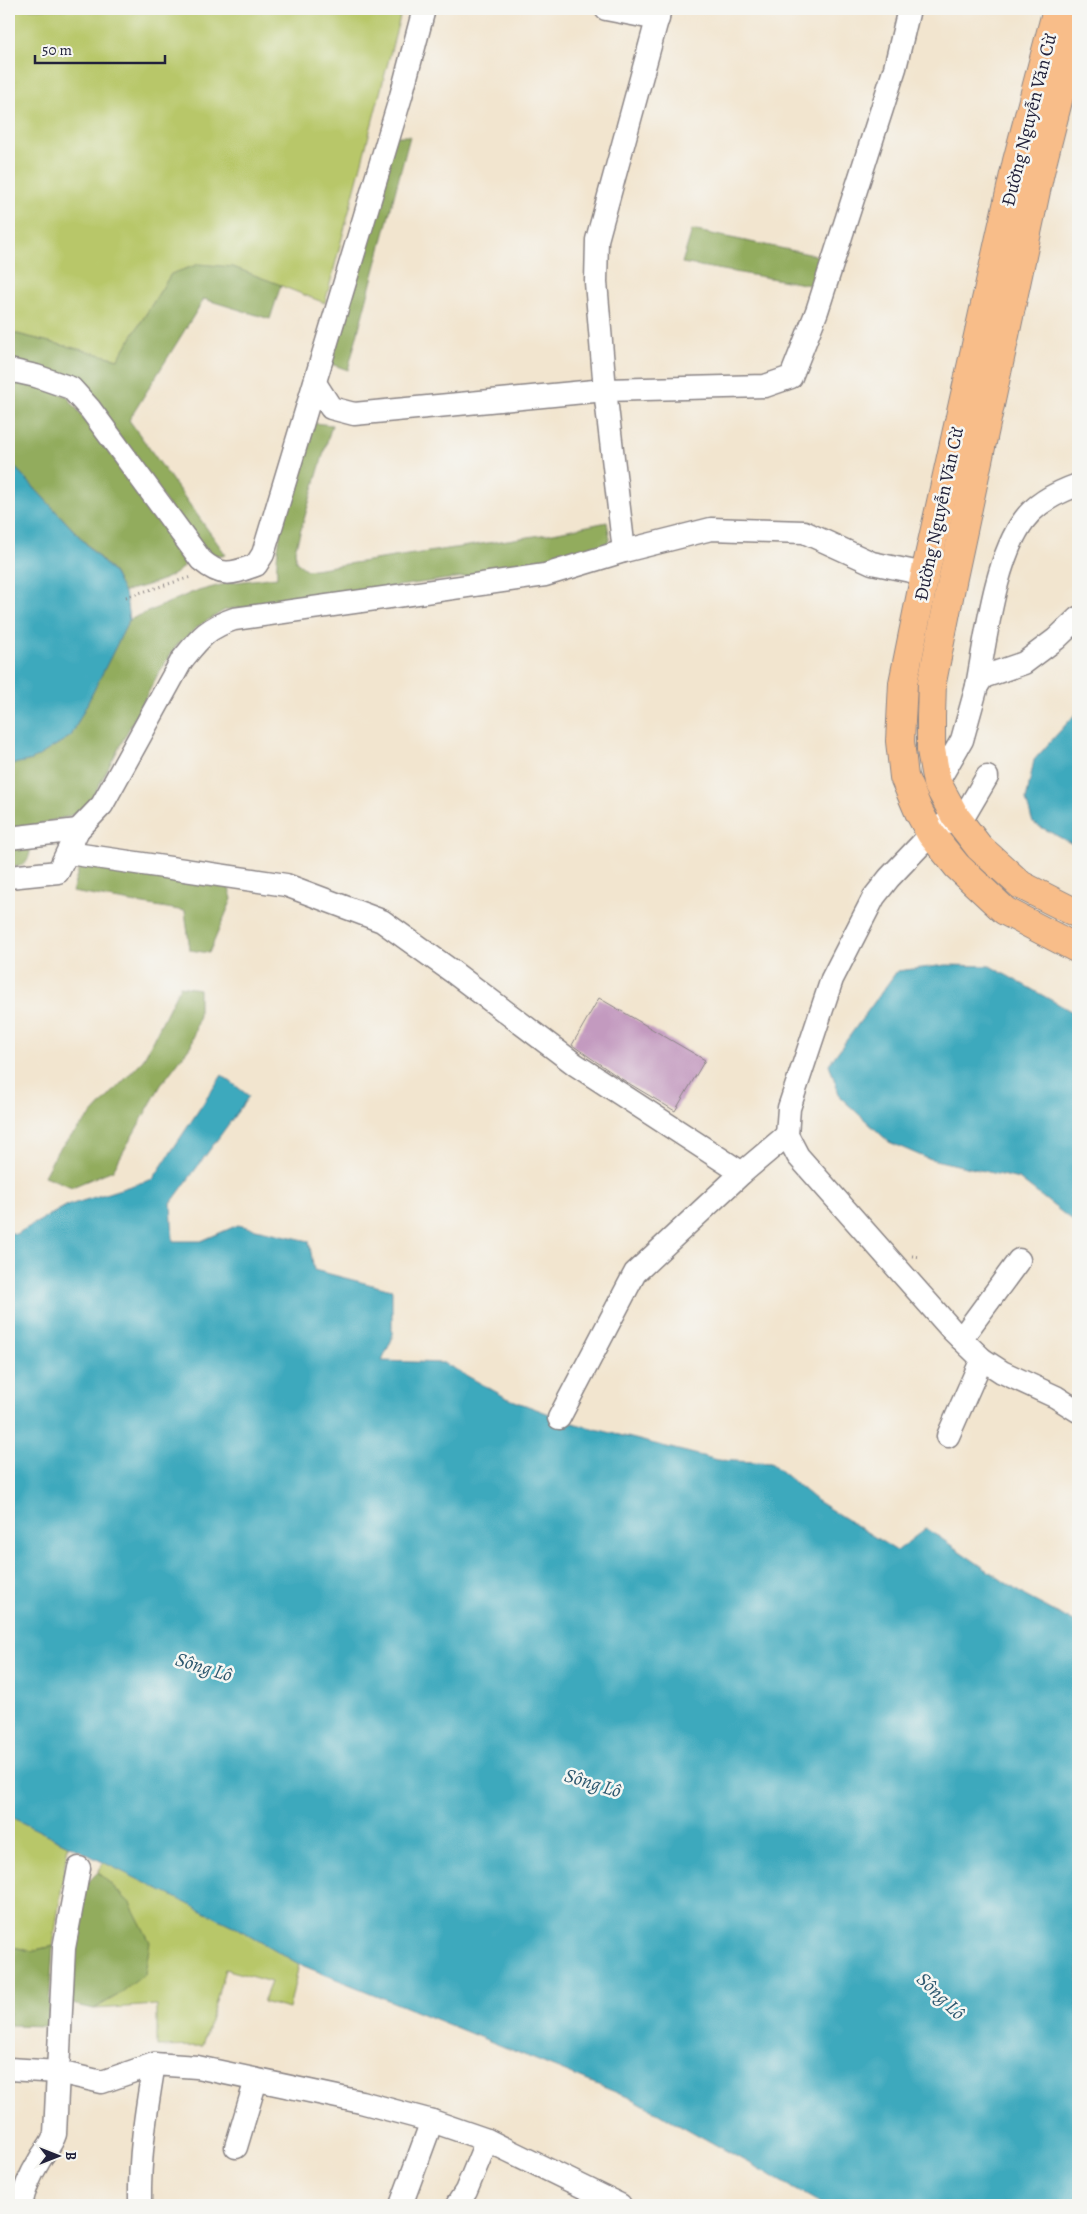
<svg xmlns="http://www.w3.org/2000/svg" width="1087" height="2214" viewBox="0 0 1087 2214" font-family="Alegreya,serif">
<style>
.green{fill:#b8c769;stroke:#6d7452}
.forest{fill:#92ac5d;stroke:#5a674c}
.water{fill:#3ea9bd;stroke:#30667c}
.building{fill:#c39abf}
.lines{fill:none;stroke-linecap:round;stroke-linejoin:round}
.minor-casing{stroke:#8a8485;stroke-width:25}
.major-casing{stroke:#8a8485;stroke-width:30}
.path{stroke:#8a8485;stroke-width:3;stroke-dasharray:1 4;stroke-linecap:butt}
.minor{stroke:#fff;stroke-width:22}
.major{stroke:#f8bd89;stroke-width:28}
.labels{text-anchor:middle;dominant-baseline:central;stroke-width:5;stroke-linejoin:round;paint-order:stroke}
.street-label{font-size:19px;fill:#22223b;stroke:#f6f6f2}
.water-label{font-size:20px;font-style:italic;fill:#2d586f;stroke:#f6f6f2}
</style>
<rect width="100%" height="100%" fill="#f6f6f2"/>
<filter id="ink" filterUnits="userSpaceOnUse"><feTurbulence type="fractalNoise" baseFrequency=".02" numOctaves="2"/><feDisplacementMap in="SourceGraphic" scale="10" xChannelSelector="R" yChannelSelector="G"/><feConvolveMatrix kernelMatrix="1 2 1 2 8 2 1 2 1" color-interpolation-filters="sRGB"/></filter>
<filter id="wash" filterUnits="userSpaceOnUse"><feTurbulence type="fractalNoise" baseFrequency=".0096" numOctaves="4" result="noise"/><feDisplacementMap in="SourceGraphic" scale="20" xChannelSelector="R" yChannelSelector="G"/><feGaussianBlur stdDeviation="1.12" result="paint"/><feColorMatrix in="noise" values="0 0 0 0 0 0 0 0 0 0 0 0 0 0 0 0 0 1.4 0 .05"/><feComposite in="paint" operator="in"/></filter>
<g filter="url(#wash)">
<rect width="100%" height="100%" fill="#f2e5cf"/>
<g class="green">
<path d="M9,9H402L325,303L233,267L171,274L118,359L9,332Z"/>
<path d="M9,1816L68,1845L53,1946L31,1951L9,1946Z"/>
<path d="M104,1862L235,1927L299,1964L289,2009L263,2002L271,1982L225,1969L203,2046L157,2047V2005L94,2009L118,1995L130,1903L98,1872Z"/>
</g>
<g class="forest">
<path d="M395,136H410L348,370L328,363Z"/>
<path d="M692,230L819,256L810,285L682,263Z"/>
<path d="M199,264L233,267L281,285L270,319L204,299L129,420L226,555H204L88,393L9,365V332L118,359L171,274Z"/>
<path d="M9,377L67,396L173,536C177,542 185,553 185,560C185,578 138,587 123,592L114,573L12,464L9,463Z"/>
<path d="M314,423L332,425L295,550L296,562L307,570L548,534L607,522L610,539L604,548L550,565L225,610L200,625L176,646L157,676L87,808L67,817L9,831V765L32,760L71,736L129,620L191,593L228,583L277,577C274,529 299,469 314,423Z"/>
<path d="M9,842L25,843L31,848C27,866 26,865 9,866Z"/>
<path d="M81,861L228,884L232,899L209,953L190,950L185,911L72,892Z"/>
<path d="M180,986L199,989V1015L191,1045L161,1085L113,1170L72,1187L44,1176L58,1150L143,1060Z"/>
<path d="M98,1872L130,1903L150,1942L145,1974L118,1995L94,2009L72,2004L74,1950L85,1885Z"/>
<path d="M9,1946L31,1951L53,1946L48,2026L9,2025Z"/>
</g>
<g class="water">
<path d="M9,463L12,464L114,574L126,597L129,620L71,736L32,760L9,765Z"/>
<path d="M1078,711V847L1033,823L1026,800L1034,760Z"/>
<path d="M946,965L990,966L1078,1015V1225L1019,1179L926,1158L889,1142L840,1097L829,1064L897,971Z"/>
<path d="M222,1075L249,1096L171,1203L173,1241H201L238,1225L309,1241L314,1270L392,1290V1339L382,1361L444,1363L507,1398L576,1424L718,1460L771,1463L817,1501L897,1551L926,1528L1025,1596L1078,1624V2205H824L635,2100L299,1964L235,1927L9,1816V1232L16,1234L66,1206L153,1179Z"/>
</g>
<g id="blocks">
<path class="building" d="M599,998L705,1060L675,1111L620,1078L572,1045Z"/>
</g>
</g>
<g filter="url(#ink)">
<use href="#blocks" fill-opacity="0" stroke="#8a8485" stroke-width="1"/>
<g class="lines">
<defs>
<g id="minor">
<path d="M606,9L658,19"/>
<path d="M9,370L36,376L71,388L90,409L201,560C222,578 231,574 256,565L263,554L401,96L424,9"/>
<path d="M315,383L331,408L354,414L605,390L765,386L791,377L817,311L895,68L909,9"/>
<path d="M624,551L605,390L596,282L597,240L660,9"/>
<path d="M977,686C986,638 995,559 1024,520C1037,502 1058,492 1078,485"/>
<path d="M937,783L962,740L977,686L983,677L1024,663L1056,639L1078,618"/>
<path d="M955,816L931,834L889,878L874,897L832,979L789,1108L787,1135L798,1156L952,1330L982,1359L1002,1372L1056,1397L1078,1411"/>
<path d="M960,823L987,777"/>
<path d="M9,838L78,830"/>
<path d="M68,853L286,885L382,921L453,972L576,1065L742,1173"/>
<path d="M9,877L58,872L78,830L102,805L182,660C200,638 207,628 234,619L545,575L624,551L711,529L804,532L872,563L925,574"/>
<path d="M961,1339L1019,1260"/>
<path d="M559,1418L635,1273L742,1173L787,1135"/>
<path d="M948,1436L982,1359"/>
<path d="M9,2069L58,2072L102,2082L154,2064L197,2067L361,2102L432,2121L487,2140L620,2205"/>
<path d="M236,2147L256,2080"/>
<path d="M21,2205C24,2190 31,2174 39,2161C45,2150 51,2146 55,2134L64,1948L79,1868"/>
<path d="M140,2205C139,2157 146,2111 154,2064"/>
<path d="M401,2205L432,2121"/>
<path d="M457,2205L466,2191L487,2140"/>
</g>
<g id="major">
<path d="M1057,9L1017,161L925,574L903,683L900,741L904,777L919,812L931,834L957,866L1005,911L1078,949"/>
<path d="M1078,21L1040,172L952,582L932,682L931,717V750L937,783L955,816L979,847L1021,885L1078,914"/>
</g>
</defs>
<use href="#minor" class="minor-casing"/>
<use href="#major" class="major-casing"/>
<g class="path">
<path d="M126,597L191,577"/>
<path d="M912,1256L921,1257"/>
</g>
<use href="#minor" class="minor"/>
<use href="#major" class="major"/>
</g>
</g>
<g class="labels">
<g class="street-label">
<text transform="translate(1029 120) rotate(-76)">Đường Nguyễn Văn Cừ</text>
<text transform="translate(939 514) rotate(-78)">Đường Nguyễn Văn Cừ</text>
</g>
<g class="water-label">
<text transform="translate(204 1667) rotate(17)">Sông Lô</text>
<text transform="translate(593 1783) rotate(17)">Sông Lô</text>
<text transform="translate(941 1996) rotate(44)">Sông Lô</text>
</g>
</g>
<rect width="1087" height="2214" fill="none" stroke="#f6f6f2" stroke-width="30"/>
<g transform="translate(58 2156) rotate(90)" stroke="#f6f6f2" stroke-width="4" paint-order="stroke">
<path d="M0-4L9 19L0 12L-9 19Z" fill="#22223b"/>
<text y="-8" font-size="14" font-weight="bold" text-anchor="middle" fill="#22223b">B</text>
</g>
<path d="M35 55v8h130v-8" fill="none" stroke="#22223b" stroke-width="2.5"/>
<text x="42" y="55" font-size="15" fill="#22223b" stroke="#f6f6f2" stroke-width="4" paint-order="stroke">50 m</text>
</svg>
